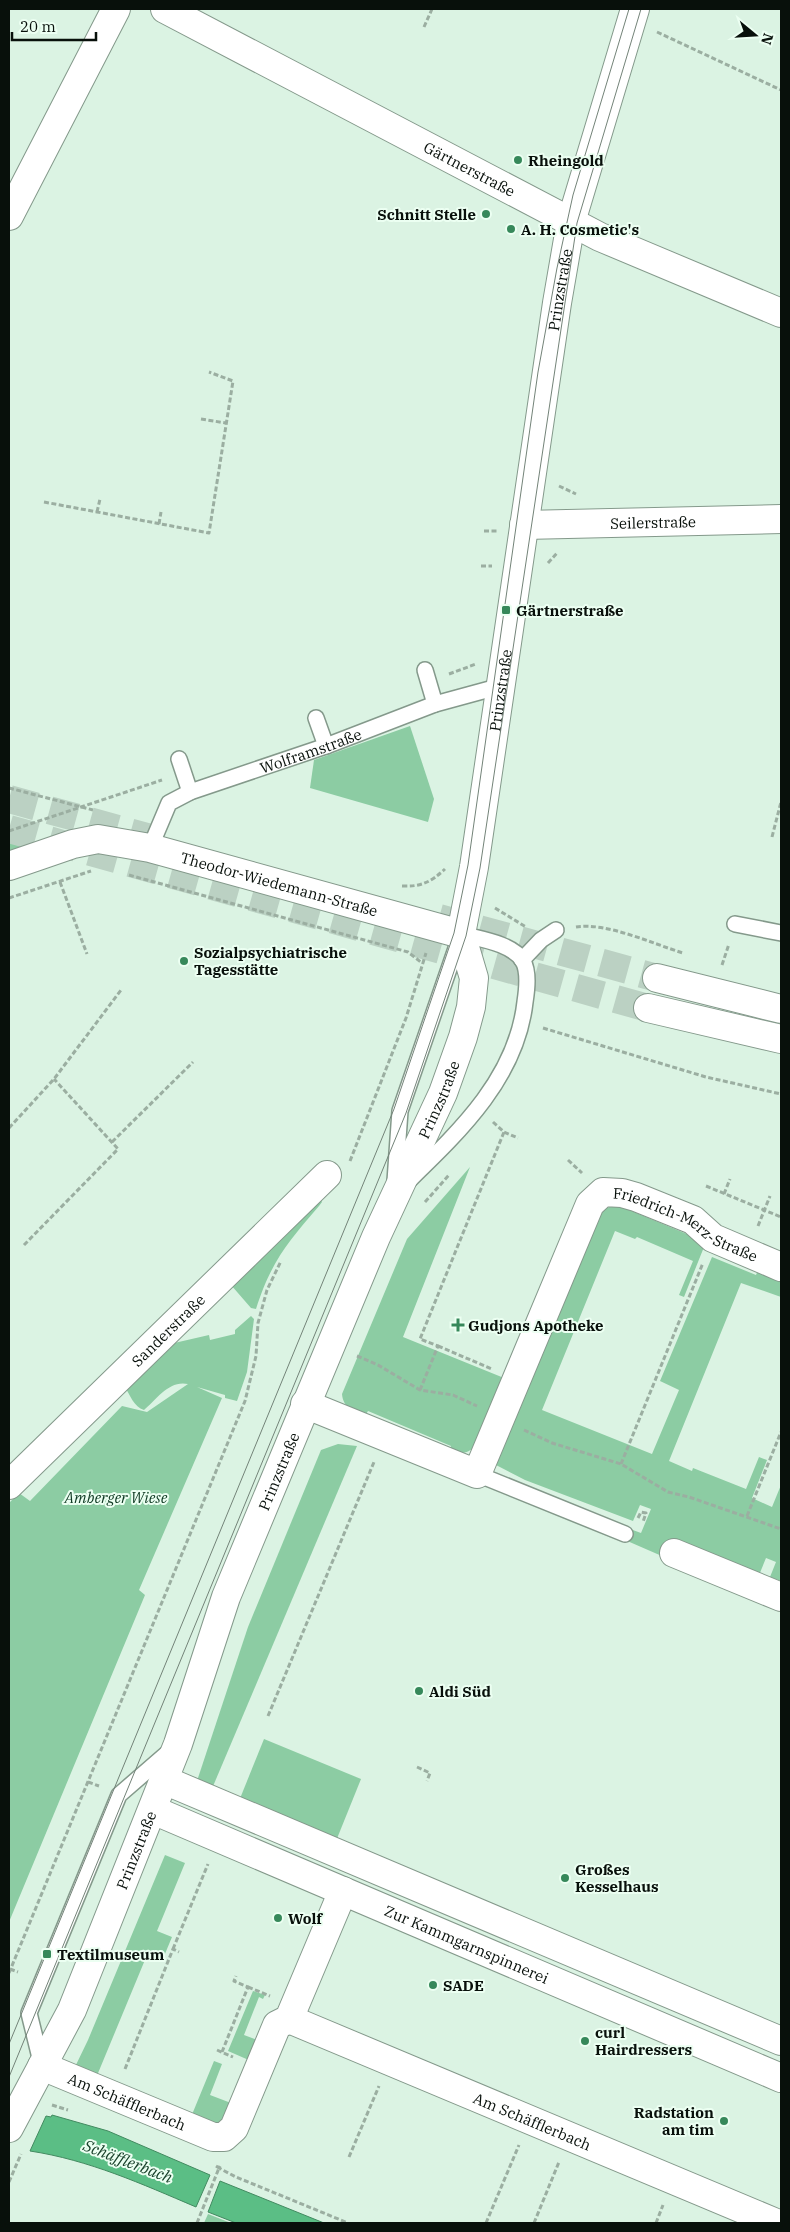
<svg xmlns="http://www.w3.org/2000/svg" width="790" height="2232" viewBox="0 0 790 2232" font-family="'IBM Plex Serif',serif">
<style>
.green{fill:#8ccca3}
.water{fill:#5bbe85;stroke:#428a60}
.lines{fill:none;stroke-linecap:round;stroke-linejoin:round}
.secondary-tunnel{stroke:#bbd1c3;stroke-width:28;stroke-dasharray:28 14;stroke-linecap:butt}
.lane-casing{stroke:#84998b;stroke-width:18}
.street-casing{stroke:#84998b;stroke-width:30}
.secondary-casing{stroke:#84998b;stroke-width:30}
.path{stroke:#9baea1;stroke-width:3;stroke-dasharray:5 2.5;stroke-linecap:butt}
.lane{stroke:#fff;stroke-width:15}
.street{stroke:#fff;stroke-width:28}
.secondary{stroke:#fff;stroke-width:28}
.tram{stroke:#738378;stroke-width:1}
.poi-dot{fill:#36885a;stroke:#ecfff2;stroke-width:2}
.labels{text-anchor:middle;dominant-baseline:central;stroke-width:4;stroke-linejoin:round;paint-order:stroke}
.poi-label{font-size:15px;font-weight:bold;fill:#08100b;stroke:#ecfff2;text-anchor:start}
.street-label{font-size:15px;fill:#08100b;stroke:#ecfff2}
.park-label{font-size:15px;font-style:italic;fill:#0e3922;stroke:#ecfff2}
.water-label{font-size:16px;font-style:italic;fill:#1a432c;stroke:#ecfff2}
</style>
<rect width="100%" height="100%" fill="#dbf3e3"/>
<g class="green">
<path d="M410,726L434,799L428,822L310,788L314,760Z"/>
<path d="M15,839L26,845L9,852V841Z"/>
<path d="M470,1167L403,1337L504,1378L475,1446C468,1454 461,1454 450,1451L451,1446L368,1411L365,1416C354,1411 343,1408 342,1394L407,1239Z"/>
<path d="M320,1199L322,1202L319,1206C287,1243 271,1262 256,1309L251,1308L231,1285Z"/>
<path d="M612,1206L622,1207L706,1242L684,1297L679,1295L693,1261L637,1237L635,1239L615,1231L542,1410L652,1454L679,1390L660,1381L712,1257L756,1275L760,1265L781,1273V1297L741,1283L669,1461L692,1471L693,1468L746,1489L759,1457L767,1460L752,1498L772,1507L781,1485V1581L770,1577L776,1562L766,1558L757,1580L671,1560L625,1540L630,1529L641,1533L651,1509L640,1505L633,1521L525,1480L496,1465L597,1216L604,1209Z"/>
<path d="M251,1316L254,1319L247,1372L237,1401L225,1398V1395L197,1387L222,1398L139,1590L145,1595L9,1922V1503L19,1493L30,1501L122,1406L147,1412L188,1384C169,1380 157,1399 144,1410C134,1407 130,1395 125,1387L170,1344L209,1335L210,1340L235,1334V1330Z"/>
<path d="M338,1444L357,1446L211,1791L196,1784L248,1627L321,1450Z"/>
<path d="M264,1739L361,1779L336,1841L239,1801Z"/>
<path d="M165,1855L185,1863L157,1931L172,1937L162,1961L147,1955L96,2078L74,2069L88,2040Z"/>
<path d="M253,1991L265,1995L263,1999L259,1997L244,2035L260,2041L251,2061L228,2051Z"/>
<path d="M214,2061L222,2064L210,2095L231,2103L236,2113L219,2126L191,2117Z"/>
<path d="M208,2214L231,2223H204Z"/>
</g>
<g class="water">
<path d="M52,2115L108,2131L210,2175L196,2207C142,2184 89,2160 30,2151L46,2116L51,2117Z"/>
<path d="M220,2181L324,2223H236L208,2212Z"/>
</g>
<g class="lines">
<g class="secondary-tunnel">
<path d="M9,799L147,837"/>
<path d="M9,829L648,1008"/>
<path d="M439,918L657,978"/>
</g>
<defs>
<g id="lane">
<path d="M425,670L435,704"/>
<path d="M316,718L326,746"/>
<path d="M179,759L190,792"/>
<path id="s1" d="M150,848L169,803L190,792L326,746L435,704L501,686"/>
<path d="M735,924L781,933"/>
<path d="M461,934C479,939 512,943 523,961C529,972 527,989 525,1002C516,1084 450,1140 394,1195L400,1111Z"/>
<path d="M522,960L541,940L556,930"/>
<path d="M477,1474L625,1534"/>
<path d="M42,2066L29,2013L119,1795L171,1750"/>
</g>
<g id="street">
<path id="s2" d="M165,9L600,237L781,313"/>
<path d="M9,216L116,9"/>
<path id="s3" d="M524,525L781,519"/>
<path id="s4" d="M9,866L73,844L98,839L150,848L461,934"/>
<path id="s5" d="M305,1404L477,1474L590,1204L603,1192L622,1193L636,1197L693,1220L713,1238L781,1267"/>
<path id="s6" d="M9,1485L327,1175"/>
<path d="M674,1553L781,1597"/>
<path d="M164,1780L781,2041"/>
<path id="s7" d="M153,1810L781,2078"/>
<path id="s8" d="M289,2019L776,2223"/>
<path id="s9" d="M42,2066L213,2137H224L234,2128L277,2025L289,2019L343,1891"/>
</g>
<g id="secondary">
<path d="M657,978L781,1009"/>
<path d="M648,1008L781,1039"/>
<path id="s10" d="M9,2128L72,2010L178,1744L226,1597L376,1237L443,1093L463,1037L471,1007L474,978L461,934L474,867L557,303L571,222L635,9"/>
</g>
</defs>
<use href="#lane" class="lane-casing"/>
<use href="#street" class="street-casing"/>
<use href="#secondary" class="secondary-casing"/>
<g class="path">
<path d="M424,27L432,9"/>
<path d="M657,32L781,90"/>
<path d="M201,419L226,423"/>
<path d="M559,486L576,494"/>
<path d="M44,502L209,533L233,381L209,372"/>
<path d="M97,512L100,499"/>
<path d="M159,524L161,512"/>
<path d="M484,531H497"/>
<path d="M548,563L557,553"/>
<path d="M481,566H492"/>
<path d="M449,674L476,664"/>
<path d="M9,788L93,810"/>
<path d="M9,831L162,780"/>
<path d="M772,837L781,802"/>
<path d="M129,875L408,952L422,963"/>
<path d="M60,882L87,954"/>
<path d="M402,886C421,887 431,882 445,869"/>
<path d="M9,898L91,871"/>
<path d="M495,908L526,927"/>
<path d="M576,927C607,922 653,944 683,953"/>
<path d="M722,965L729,944"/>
<path d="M543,1028L706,1077L781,1094"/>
<path d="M493,1122L504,1132L518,1138"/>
<path d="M9,1128L54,1079L121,990"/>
<path d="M112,1142L193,1062"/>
<path d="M568,1160L582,1173"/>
<path d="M350,1161L406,1018L426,953"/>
<path d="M706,1186L781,1217"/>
<path d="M724,1194L730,1179"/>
<path d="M425,1202L449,1175"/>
<path d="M758,1226L770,1196"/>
<path d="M24,1245L118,1149L54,1079"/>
<path d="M438,1346L492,1369"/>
<path d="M357,1356L378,1365L420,1390L453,1395L477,1406"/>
<path d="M420,1390L438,1346L420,1339L504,1132"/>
<path d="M524,1430L552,1443L621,1464L668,1492L689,1497L781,1529"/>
<path d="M621,1464L703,1263"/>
<path d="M747,1516L781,1432"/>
<path d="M638,1518L641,1512L646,1513L643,1522"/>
<path d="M268,1716L374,1462"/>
<path d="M417,1767L430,1773L427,1781"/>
<path d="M88,1782L99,1786"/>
<path d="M173,1949L208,1864"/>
<path d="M10,1969L18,1972"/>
<path d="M9,1973L245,1401L256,1356L258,1323L267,1290L281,1261"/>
<path d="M248,1987L270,1996"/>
<path d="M217,2050L233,2057"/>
<path d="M222,2052L248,1987L234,1981L236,1976"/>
<path d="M125,2069L173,1949L179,1952"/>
<path d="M52,2105L68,2110"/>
<path d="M349,2157L379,2086"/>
<path d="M220,2166L219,2168L236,2177L348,2223"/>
<path d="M9,2182L21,2154"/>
<path d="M197,2223L219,2168L216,2166"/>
<path d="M486,2223L519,2145"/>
<path d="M534,2223L559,2162"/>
<path d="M656,2223L663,2205"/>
</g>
<use href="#lane" class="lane"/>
<use href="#street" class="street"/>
<use href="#secondary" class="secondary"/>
<g class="tram">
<path d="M9,2044L394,1109L454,933L468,865L538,372L557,268L573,195L629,9"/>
<path d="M9,2077L406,1113L466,936L480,868L577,223L641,9"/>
</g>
</g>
<g class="poi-dot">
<circle cx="518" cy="160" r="5"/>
<circle cx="486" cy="214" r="5"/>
<circle cx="511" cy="229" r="5"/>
<rect x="501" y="605" width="10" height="10" rx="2.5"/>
<circle cx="184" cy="961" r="5"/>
<path d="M455.5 1317.5h5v5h5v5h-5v5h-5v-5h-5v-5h5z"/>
<circle cx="419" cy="1691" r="5"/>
<circle cx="565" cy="1878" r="5"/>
<circle cx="278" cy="1918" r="5"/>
<rect x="42" y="1949" width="10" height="10" rx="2.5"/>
<circle cx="433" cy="1985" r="5"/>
<circle cx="585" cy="2041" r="5"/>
<circle cx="724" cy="2121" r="5"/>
</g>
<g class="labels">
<g class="poi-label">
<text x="528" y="160">Rheingold</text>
<text x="476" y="214" text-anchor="end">Schnitt Stelle</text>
<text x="521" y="229">A. H. Cosmetic's</text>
<text x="516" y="610">Gärtnerstraße</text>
<text x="194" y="952">Sozialpsychiatrische<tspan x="194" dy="17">Tagesstätte</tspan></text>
<text x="468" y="1325">Gudjons Apotheke</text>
<text x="429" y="1691">Aldi Süd</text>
<text x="575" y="1869">Großes<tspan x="575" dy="17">Kesselhaus</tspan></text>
<text x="288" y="1918">Wolf</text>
<text x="57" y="1954">Textilmuseum</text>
<text x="443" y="1985">SADE</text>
<text x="595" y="2032">curl<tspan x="595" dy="17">Hairdressers</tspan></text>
<text x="714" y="2112" text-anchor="end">Radstation<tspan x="714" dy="17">am tim</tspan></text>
</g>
<g class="street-label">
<text stroke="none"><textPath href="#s2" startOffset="344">Gärtnerstraße</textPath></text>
<text stroke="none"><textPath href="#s10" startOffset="1941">Prinzstraße</textPath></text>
<text stroke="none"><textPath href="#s3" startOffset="129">Seilerstraße</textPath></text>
<text stroke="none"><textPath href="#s10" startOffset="1536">Prinzstraße</textPath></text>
<text stroke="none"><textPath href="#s1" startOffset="200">Wolframstraße</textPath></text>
<text stroke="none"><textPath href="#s4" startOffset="280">Theodor-Wiedemann-Straße</textPath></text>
<text stroke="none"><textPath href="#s10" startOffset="1116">Prinzstraße</textPath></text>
<text stroke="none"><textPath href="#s5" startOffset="586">Friedrich-Merz-Straße</textPath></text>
<text stroke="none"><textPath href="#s6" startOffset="222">Sanderstraße</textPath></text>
<text stroke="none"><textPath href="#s10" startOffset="711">Prinzstraße</textPath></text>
<text stroke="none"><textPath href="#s10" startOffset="306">Prinzstraße</textPath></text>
<text stroke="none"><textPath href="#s7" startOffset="341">Zur Kammgarnspinnerei</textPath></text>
<text stroke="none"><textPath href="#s9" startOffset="92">Am Schäfflerbach</textPath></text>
<text stroke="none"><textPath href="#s8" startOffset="264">Am Schäfflerbach</textPath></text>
</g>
<g class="park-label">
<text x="116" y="1497">Amberger Wiese</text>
</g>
<g class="water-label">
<text transform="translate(128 2161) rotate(21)">Schäfflerbach</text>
</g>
</g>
<rect width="790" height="2232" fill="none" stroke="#08100b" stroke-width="20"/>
<g transform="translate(755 35) rotate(108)" stroke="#ecfff2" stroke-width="4" paint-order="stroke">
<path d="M0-4L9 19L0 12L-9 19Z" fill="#08100b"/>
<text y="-8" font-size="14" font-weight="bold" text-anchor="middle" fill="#08100b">N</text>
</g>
<path d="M12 32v8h84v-8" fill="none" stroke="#08100b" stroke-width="2.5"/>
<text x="20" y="32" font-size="15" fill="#08100b" stroke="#ecfff2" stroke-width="4" paint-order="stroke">20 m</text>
</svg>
